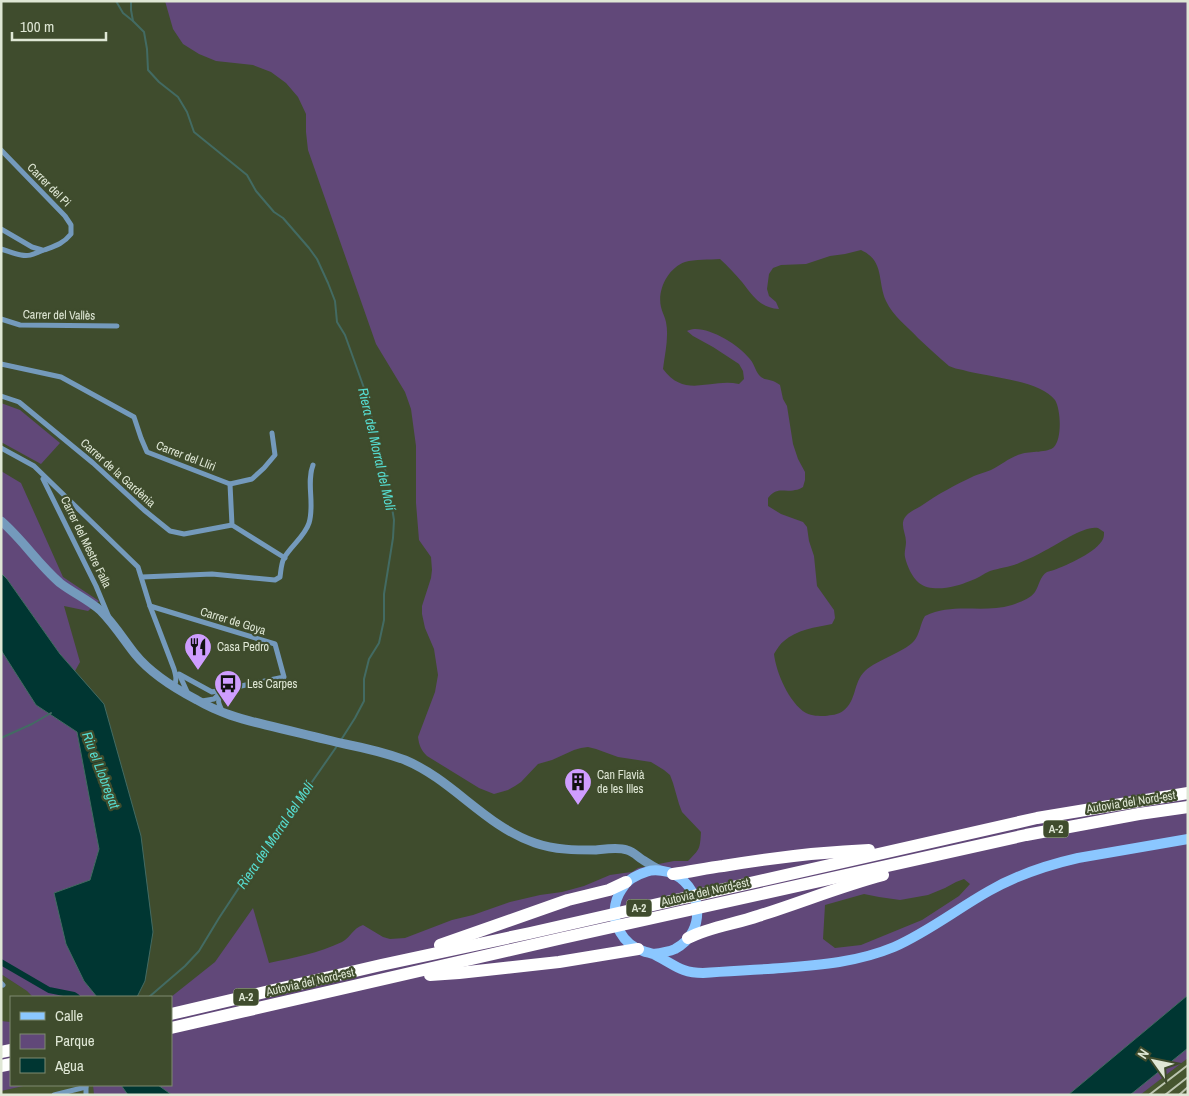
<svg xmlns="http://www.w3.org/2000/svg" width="1189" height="1096" viewBox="0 0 1189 1096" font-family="'Archivo Narrow',sans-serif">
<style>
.built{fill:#46552f}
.green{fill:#614879;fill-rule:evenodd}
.water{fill:#003632;stroke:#436b63}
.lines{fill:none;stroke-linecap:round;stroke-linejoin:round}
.stream{stroke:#436b63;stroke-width:2}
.canal{stroke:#003632;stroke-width:6}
.minor{stroke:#749abc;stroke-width:5}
.tertiary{stroke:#749abc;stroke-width:9}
.secondary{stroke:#8bc7ff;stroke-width:10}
.motorway{stroke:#fff;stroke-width:12}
.rail{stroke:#bcc5b0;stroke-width:2}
.labels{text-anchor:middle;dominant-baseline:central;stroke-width:4.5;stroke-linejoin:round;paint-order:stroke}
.shield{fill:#3f4c2d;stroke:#afb8a3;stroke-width:1}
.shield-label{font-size:11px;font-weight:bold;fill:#dfe7d5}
.street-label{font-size:12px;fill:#dfe7d5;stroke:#3f4c2d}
.poi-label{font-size:12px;fill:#dfe7d5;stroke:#3f4c2d;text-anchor:start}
.water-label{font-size:14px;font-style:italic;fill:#56dcd0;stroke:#3f4c2d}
</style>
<rect width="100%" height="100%" fill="#3f4c2d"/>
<g class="built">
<path d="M1,974L27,991L33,997H11V1022L1,1021Z"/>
<path d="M1188,1058V1095H1140Z"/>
<path d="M28,1085H93L94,1095H1V1091Z"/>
</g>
<g class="green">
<path d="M165,1H1188V995L1068,1095H172L158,1085H171V997L215,962L253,908L269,963C293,958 319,953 342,942C351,937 353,928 363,925L383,937L390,939L405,938L452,920L473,915L510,902L540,895L562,892L584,886L610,875L624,873L632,872L638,868L674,861H688C700,849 700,849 701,832L682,812L679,804L673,783L670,775L664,770L651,762L618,757L596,749L588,747L581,748L574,750L552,760L538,764L521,782L515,786L508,790L494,794L479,788L427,756C421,750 419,745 418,737L435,692L438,675L434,649L425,628L422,614V606L431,578L432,570L431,557L419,540L416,503V446L411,409L405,392L376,344L308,150L306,132V114L298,97L286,83L271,72L253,65L216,61L199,54L183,44L173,29ZM861,250C885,261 877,281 886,301C893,316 907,326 918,338C928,347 938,357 949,366C953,368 958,369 963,370C986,377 1040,380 1055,400C1061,410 1062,439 1054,447C1048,453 1030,451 1021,454C1010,457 1001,465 991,470C986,472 979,474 974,476C955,485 938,494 921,506C916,509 909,512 906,516C899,524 906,533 906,542C906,547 904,552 905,557C907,566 912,577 919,583C932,593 956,587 970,581C977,579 983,574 990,571C999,568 1010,567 1019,563C1028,559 1038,555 1046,550C1058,544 1085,525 1098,528C1100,529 1102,531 1104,532C1104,534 1104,537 1103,539C1097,552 1067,565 1054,570C1052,571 1049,571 1047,572C1040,576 1039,586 1035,592C1030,599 1020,602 1012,605C982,614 954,602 925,616C920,624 920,634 914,641C903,653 878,659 865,671C853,682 857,701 843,711C838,715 831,715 825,716C819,716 812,716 806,713C789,703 776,672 774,654C777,649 780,644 784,641C796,630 816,627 832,624L835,618L834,610L817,586L814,556L809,541L807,527L803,522L781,514L768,506V498C778,486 783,493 795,490C798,490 801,488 803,487L805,480V472L798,459L793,444L787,406L783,399L780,385C778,384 776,382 773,381C768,379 763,380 759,375C755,370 754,363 749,358C739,345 711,328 694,329C692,329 689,330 687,331L693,336L713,347L739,364L743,371L744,379L739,384C710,378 685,399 663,369C665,353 669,337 666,322C665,317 662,312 661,307C657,290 668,268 685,262C695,259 709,260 720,259C728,266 735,274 742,282C753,296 760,308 779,309L776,302L769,296L767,289L769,274L773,268L781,265L806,264L830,256L845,254ZM964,879L970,884L959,896L922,920L861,945L835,948L823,939L825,905L864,894L879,897L900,900L928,895L945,888L956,882Z"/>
<path d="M1,403L20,410L60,443L41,464L1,442Z"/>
<path d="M1,471L21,483L63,577L99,601L88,611L64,606L80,662L75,671L60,654L7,579L1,573Z"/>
<path d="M1,650L36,705L77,732L99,849L90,880L54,893L84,981L97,997H33L27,991L1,974Z"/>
<path d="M1,1021L11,1022V1085H28L1,1091Z"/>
<path d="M1188,1048V1058L1140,1095H1130Z"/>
<path d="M93,1085H121L128,1095H94Z"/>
</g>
<g class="water">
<path d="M1,573L7,579L60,654L104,704L141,836L153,932L145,981L137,997H97L84,981L66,944L54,893L90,880L99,849L77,732L36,705L1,650Z"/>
<path d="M1188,995V1048L1130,1095H1068Z"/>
<path d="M121,1085H158L172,1095H128Z"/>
</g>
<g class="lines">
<g class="stream">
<path d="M116,1L123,13L133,21L144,32L147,49L148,70L159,82L178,97L187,112L194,132L247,175L256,191L274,212L283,218L309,248L317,259L328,283L335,301L337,322L345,335L364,388L387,477L394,520L393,538L384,594V620L379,643L369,659L364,679V701L355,718L341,740"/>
<path d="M131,1V10L133,21"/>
<path d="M1,738L32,724L51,713"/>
<path d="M149,997L185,966L199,951L219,918L275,833L291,812L337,746"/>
</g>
<path class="canal" d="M1,962L49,990L74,995L77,997"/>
<g class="minor">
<path d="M1,150L65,216L71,225V234C63,244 55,246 44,250C35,253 31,257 21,255C14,254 8,251 1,249"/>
<path d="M1,229L32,247L42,250"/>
<path d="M1,319L20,325L117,326"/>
<path d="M1,364L61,377L134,417L141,438L147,452L230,484L252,479L264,468L275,455L272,433"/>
<path d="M1,396L19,402L93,463L144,510L170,531L184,534L232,525"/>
<path d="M1,448L34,466L138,567L150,606L174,669C176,676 177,680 174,687"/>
<path d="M43,479L96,586L108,615"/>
<path d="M230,484L232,525L285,558"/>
<path d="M142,577L212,574L275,580L280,577C281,571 281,564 284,558C291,546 305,536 309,523C315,504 306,483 313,465"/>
<path d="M150,606L275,644L284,677L222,690L212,692L179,674"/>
<path d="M180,676L189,696"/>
<path d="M220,695C216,702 221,707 223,713"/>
<path d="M202,701L214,699L222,691"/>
<path d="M1,983L3,985"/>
<path d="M54,1095L86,1087V1085"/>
<path d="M86,1095V1087"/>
</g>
<path class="tertiary" d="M1,521C23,540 38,564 60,583C73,593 89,600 101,611C114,624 124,640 135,654C151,674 174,688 197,700C219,713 241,719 266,725C292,731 318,738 345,744C365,748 386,753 405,760C453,780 485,826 535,843C555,850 576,850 596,850C606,849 618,847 627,850C634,852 638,857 643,860C649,864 654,867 660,870"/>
<path class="secondary" d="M653,954C661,953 668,952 675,949C708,932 703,883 668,872C660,870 653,869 646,872C636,875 627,880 622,889C613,902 612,919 620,932C625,941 634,948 643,951C648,953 653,953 657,956C675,965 681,973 703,973C729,971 756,970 782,968C821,965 858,962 894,947C928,932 957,909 989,891C1017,875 1047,865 1078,858L1188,839"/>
<g class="motorway">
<path d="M673,874C690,872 706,868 723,866C771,858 820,852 869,850"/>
<path d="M688,938C710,927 735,924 758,916C800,903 841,886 883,875"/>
<path d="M440,945L568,900L609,890L626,882"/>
<path d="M430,975L459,973L559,962L638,949"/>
<path d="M171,1014L381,965L530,933L1037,818L1188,793"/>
<path d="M171,1028L563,938L1026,835L1139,814L1188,807"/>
<path d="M1,1052L11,1050"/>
<path d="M1,1066L11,1064"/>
</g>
<g class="rail">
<path d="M1149,1095L1188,1065"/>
<path d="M1165,1095L1188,1077"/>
<path d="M1179,1095L1188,1087"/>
</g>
</g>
<defs>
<symbol id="restaurant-pin" viewBox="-11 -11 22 30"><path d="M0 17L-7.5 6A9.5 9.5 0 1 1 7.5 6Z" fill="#cf9dff" stroke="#3f4c2d"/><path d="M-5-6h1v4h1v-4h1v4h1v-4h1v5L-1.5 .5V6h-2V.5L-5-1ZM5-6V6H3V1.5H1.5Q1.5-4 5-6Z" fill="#111"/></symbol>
<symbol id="bus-pin" viewBox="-11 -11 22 30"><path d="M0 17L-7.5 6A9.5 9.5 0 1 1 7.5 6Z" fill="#cf9dff" stroke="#3f4c2d"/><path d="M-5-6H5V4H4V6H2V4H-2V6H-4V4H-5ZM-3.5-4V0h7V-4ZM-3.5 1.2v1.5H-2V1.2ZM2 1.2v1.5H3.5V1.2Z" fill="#111"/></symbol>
<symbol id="building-pin" viewBox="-11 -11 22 30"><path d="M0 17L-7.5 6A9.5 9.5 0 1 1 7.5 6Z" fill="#cf9dff" stroke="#3f4c2d"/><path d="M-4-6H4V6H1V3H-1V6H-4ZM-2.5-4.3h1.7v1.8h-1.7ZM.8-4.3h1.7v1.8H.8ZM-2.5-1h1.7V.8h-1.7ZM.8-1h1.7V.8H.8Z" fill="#111"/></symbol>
</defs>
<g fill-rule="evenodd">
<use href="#restaurant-pin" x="182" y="631" width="32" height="43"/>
<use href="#bus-pin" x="212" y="668" width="32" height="43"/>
<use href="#building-pin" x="562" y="766" width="32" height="43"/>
</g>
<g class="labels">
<g class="shield">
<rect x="1043.5" y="820.5" width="25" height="17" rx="4"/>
<rect x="626.5" y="899.5" width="25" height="17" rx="4"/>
<rect x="233.5" y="988.5" width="25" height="17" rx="4"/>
</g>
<g class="shield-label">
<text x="1056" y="829">A-2</text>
<text x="639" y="908">A-2</text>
<text x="246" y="997">A-2</text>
</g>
<g class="street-label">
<text transform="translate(49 185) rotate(45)">Carrer del Pi</text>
<text transform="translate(59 315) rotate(1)">Carrer del Vallès</text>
<text transform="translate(186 456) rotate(21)">Carrer del Lliri</text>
<text transform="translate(118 473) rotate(42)">Carrer de la Gardènia</text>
<text transform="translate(86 542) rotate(64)">Carrer del Mestre Falla</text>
<text transform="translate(233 621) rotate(17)">Carrer de Goya</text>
<text transform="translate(1131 802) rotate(-9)">Autovia del Nord-est</text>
<text transform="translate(705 892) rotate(-13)">Autovia del Nord-est</text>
<text transform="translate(310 982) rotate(-13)">Autovia del Nord-est</text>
</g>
<g class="poi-label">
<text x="217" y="647">Casa Pedro</text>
<text x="247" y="684">Les Carpes</text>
<text x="597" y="775">Can Flavià<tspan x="597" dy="14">de les Illes</tspan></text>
</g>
<g class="water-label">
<text transform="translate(377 449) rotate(77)">Riera del Morral del Molí</text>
<text transform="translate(101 770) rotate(69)">Riu el Llobregat</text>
<text transform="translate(275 835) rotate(-56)">Riera del Morral del Molí</text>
</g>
</g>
<rect width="1189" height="1096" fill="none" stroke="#dfe7d5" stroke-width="5"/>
<rect x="10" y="996" width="162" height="90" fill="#3f4c2d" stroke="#7f8a70"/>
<rect x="20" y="1012" width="25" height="8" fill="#8bc7ff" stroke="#7f8a70"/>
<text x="55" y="1021" font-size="15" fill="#dfe7d5">Calle</text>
<rect x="20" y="1034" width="25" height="15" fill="#614879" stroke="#7f8a70"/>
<text x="55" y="1046" font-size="15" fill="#dfe7d5">Parque</text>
<rect x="20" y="1058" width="25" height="15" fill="#003632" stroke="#7f8a70"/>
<text x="55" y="1071" font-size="15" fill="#dfe7d5">Agua</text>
<g transform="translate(1154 1061) rotate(303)" stroke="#3f4c2d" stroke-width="4" paint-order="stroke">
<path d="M0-4L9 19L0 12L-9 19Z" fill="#dfe7d5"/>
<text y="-8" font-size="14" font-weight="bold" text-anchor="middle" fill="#dfe7d5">N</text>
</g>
<path d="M12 32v8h94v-8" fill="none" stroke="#dfe7d5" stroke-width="2.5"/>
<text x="20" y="32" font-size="15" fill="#dfe7d5" stroke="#3f4c2d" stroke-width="4" paint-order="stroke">100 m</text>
</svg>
